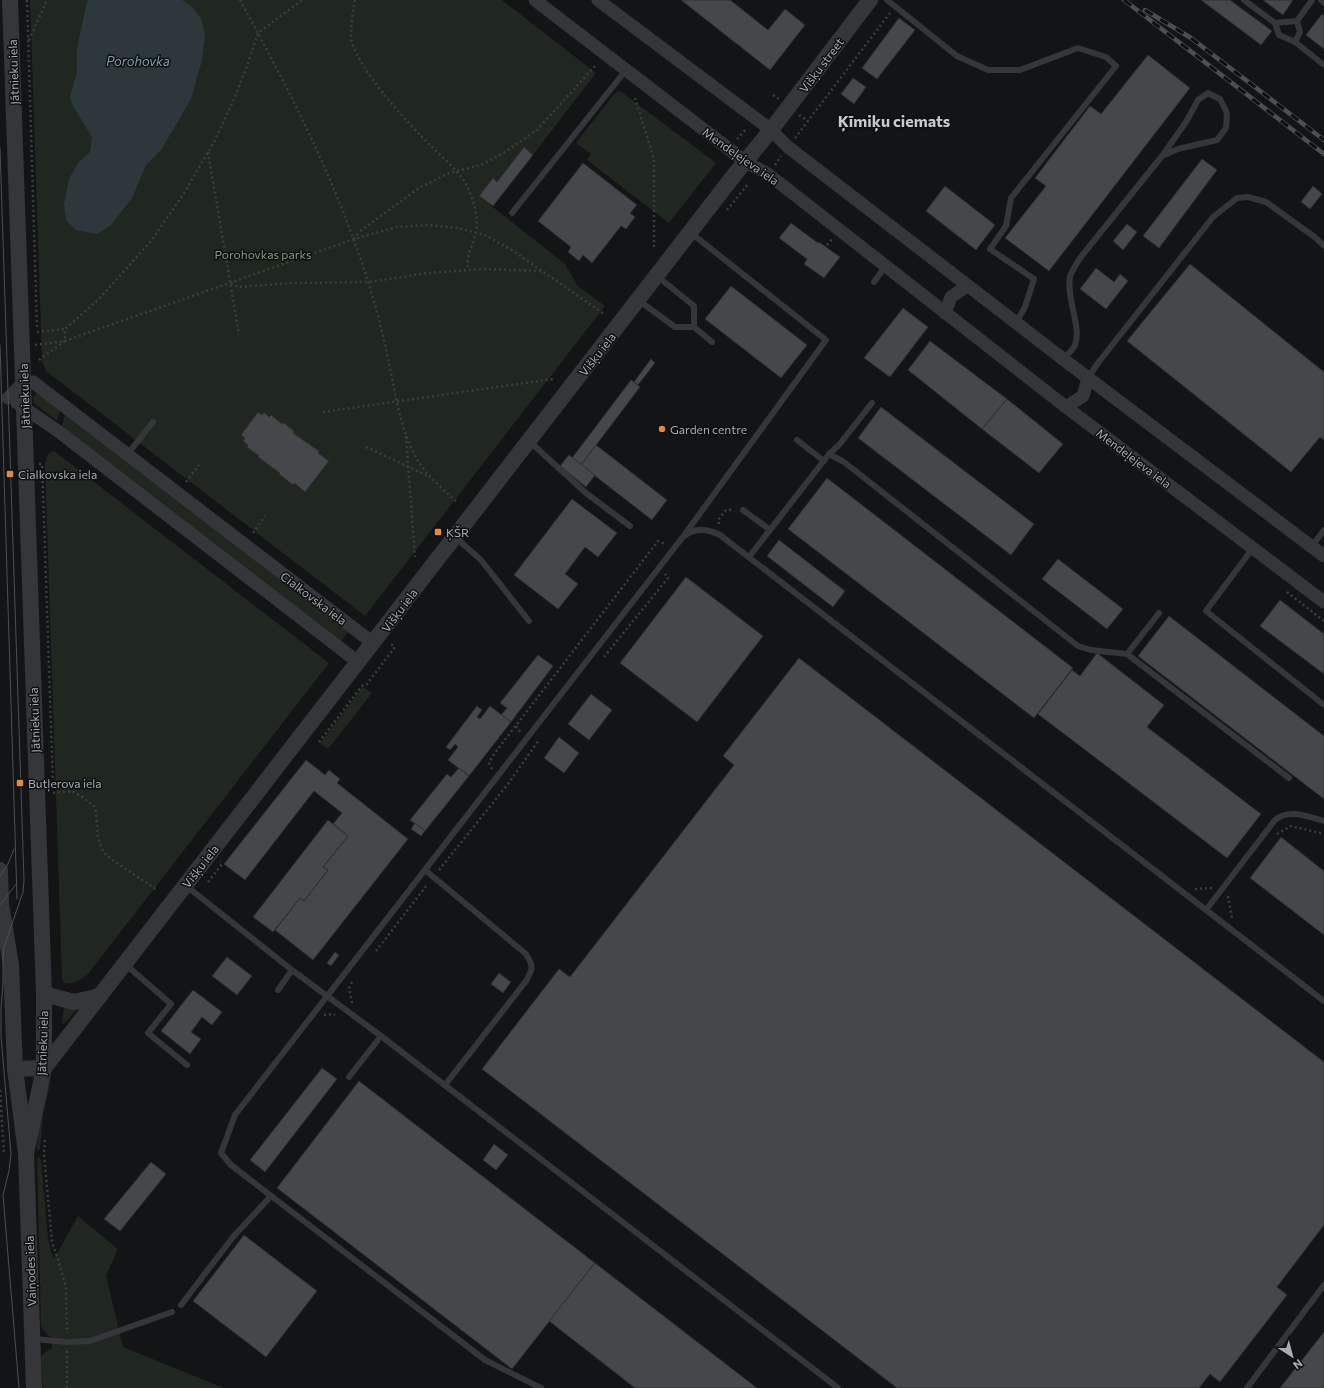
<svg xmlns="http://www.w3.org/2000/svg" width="1324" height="1388" viewBox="0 0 1324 1388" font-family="Commissioner,sans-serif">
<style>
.green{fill:#202720}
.water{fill:#2e383c}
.building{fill:#45474a;stroke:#2e2e31}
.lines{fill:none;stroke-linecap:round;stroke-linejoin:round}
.path{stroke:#3b3e40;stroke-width:2.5;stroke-dasharray:2 3;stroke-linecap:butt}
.service{stroke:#353639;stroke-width:6}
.minor{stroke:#353639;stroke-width:13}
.tertiary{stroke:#353639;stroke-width:16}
.tram{stroke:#4c4f52;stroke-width:1}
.rail-casing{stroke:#4c4f52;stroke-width:4.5}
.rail{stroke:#0e0f10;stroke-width:3;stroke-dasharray:9;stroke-linecap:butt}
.poi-dot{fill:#e18b40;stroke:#0e0f10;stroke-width:1.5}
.labels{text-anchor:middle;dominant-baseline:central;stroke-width:3;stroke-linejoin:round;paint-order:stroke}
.street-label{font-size:12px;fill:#a6adb4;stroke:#0e0f10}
.park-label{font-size:12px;fill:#839d7f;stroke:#0e0f10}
.poi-label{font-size:12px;fill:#a6adb4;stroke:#0e0f10;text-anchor:start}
.water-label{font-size:13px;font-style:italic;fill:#80a0ac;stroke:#0e0f10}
.district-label{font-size:16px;font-weight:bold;fill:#c7cbd0;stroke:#0e0f10}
</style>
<rect width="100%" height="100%" fill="#131415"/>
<g class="green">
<path d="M30,0H502L596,73L533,155L523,148L497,182L492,179L479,196L565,264L577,285L605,306L365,616L46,371L42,361Z"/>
<path d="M620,91L716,163L669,223L587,160L591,154L576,143L615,93Z"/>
<path d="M36,394H38L60,409L57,421L34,403L33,397Z"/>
<path d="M65,413L348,632L341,641L62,426Z"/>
<path d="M54,451L329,663L88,974C80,980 75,984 64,983L62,979L45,464C46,457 47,453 54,451Z"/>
<path d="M363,687L372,693L328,749L320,743Z"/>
<path d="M64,1007L76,1010L66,1022L62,1024Z"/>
<path d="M51,1079L43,1115L40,1149L37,1150C37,1127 42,1101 51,1079Z"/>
<path d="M37,1158H39L41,1160L48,1238L51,1252L54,1259L78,1216L118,1249L106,1276L123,1347L224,1388H44L42,1385L41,1357L44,1353L52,1348L51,1337C46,1334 43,1331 41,1325Z"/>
</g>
<path class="water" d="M88,0H182L191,6L201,18L205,34L202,60L191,99L161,150L146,165L132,198L110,226L97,234L76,230L66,220L64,204L69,179L78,163L90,152L92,137L73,106L70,97L77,72V49L86,6Z"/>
<g class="building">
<path d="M681,0H730L768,30L785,9L805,25L770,70Z"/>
<path d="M1201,0H1230L1272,31L1261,45Z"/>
<path d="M1263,0H1293L1283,15Z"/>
<path d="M1322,14L1324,16V49L1306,35Z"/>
<path d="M899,18L915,30L877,79L862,68Z"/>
<path d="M1148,55L1190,88L1049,271L1005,238L1046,186L1035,178L1090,106L1101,114Z"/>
<path d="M853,78L866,87L854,104L841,94Z"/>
<path d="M524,147L533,155L493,206L479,196L493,178L497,182Z"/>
<path d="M1202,159L1217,170L1159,248L1143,236Z"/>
<path d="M583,163L637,205L630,213L635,217L626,229L621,226L592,263L583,255L579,261L568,252L571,247L538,221Z"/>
<path d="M945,186L995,225L976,250L926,211Z"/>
<path d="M1313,186L1322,194L1310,209L1301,202Z"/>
<path d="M791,223L818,243L819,242L840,257L824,278L804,264L807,259L779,238Z"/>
<path d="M1127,224L1137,232L1123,250L1113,241Z"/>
<path d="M1190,264L1324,372V440L1320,437L1291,472L1127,341Z"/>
<path d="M1096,268L1114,282L1120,274L1128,281L1106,309L1080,289Z"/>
<path d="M731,286L807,345L781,378L705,319Z"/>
<path d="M903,308L928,327L890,377L864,358Z"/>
<path d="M930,341L1007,399L982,429L908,370Z"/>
<path d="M651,359L655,363L638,385L634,382Z"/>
<path d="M631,380L640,387L581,465L572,458Z"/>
<path d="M1007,399L1063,444L1039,473L982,429Z"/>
<path d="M881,407L1034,524L1011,555L858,438Z"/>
<path d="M258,412L262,415L264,412L269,417L271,415L282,424L284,423L294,431L293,433L319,451L318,453L329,461L305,492L294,483L293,485L279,474L280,473L258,457L259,456L247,447L248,445L243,441L245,438L241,435Z"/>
<path d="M596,445L667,500L652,520L581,465Z"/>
<path d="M569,455L595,475L586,487L560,466Z"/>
<path d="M827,478L1073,668L1034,718L788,529Z"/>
<path d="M572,499L617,533L598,557L585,547L565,574L578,584L558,609L514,575Z"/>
<path d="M779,540L845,591L833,607L767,556Z"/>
<path d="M1058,559L1123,609L1107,629L1042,579Z"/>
<path d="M686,577L763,636L697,722L620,663Z"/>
<path d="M1280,600L1324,634V674L1260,626Z"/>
<path d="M1169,616L1324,736V799L1138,656Z"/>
<path d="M1097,653L1164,705L1147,727L1261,814L1227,858L1038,714L1072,670L1080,676Z"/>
<path d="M538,655L553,666L511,722L501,715L507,708L500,703Z"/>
<path d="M799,658L1324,1062V1225L1277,1287L1287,1295L1220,1382L1210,1374L1199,1388H897L482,1069L559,969L570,977L734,765L723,756Z"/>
<path d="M591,694L612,710L589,740L568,724Z"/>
<path d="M477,706L482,710L477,717L480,719L490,706L511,722L469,776L448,760L458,747L455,744L450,750L446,747Z"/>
<path d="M559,737L579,753L564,773L544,758Z"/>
<path d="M306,760L325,775L329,770L340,779L337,783L408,839L313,960L275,930L300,898L304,901L328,870L323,867L348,836L333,824L342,813L314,791L245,880L224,864Z"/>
<path d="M459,768L469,776L425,831L410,820L447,774L451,777Z"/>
<path d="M328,820L348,836L323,867L328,870L304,901L300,898L273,932L253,917Z"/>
<path d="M415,823L425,831L421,836L411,829Z"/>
<path d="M1281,837L1324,871V935L1250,878Z"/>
<path d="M335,952L339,955L331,966L327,963Z"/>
<path d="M227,957L252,976L237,995L212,976Z"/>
<path d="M499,973L511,982L503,993L491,984Z"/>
<path d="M193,990L222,1012L212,1025L202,1017L191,1032L201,1039L190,1054L161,1031Z"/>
<path d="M322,1068L337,1079L265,1172L250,1160Z"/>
<path d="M359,1081L595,1263L512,1369L277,1188Z"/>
<path d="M494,1144L508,1155L496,1170L483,1160Z"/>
<path d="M151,1162L166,1174L120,1231L104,1219Z"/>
<path d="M244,1235L317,1291L266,1357L193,1301Z"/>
<path d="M595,1263L757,1388H635L549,1321Z"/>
<path d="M1324,1332V1388H1280Z"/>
</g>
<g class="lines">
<g class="path">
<path d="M27,0L37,327"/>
<path d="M240,0C282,77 323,155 353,238C367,275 379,315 387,354C395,390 399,428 418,461C427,476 445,491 458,503"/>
<path d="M355,0C353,11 351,24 351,36C352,63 410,126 430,145C442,157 462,174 468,188C474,202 479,218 476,232C473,248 466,252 468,270"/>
<path d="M29,40L47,0"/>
<path d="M773,95L779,99"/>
<path d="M635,98L654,159V247"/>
<path d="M799,115L808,121"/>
<path d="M795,138L890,13"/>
<path d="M737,139L747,128"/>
<path d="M208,152L239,335"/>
<path d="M775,165L781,156"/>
<path d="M727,210L748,184"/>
<path d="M354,239L359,232L419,188L449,173L481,165L502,154L537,130L595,66"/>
<path d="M827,245L832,239"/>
<path d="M231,283L238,287L294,283L369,282L428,273L482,269L542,271"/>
<path d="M37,332L65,329"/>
<path d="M35,345L65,341L354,239L397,227L429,225L458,228L485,235L512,250L604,314"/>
<path d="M39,360L65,341V329L99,299L151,241L183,195L214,142L234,99L247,66L258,33L302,0"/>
<path d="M323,412L553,379"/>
<path d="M406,436L415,557"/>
<path d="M366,447L430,477"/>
<path d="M39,464H42L53,784"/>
<path d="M186,482L199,465"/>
<path d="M719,524L718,520L726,510H731L734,512"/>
<path d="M253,533L265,516"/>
<path d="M1287,592L1324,621"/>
<path d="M604,657L668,578L665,574"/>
<path d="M516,726L521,733"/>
<path d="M319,742L362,686L367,684L395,647L389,643"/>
<path d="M492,769L489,763L494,754L658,541L665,544"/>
<path d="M53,783L62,784L71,791"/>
<path d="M53,793L72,791L81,796L94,806L96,812L98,837L101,847L106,855L114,861L157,890"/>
<path d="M1277,834L1291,826L1324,834"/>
<path d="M439,870L508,784L539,740"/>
<path d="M208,882L222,864L220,862"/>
<path d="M1195,889L1212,888"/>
<path d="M1228,896L1232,918"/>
<path d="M376,951L427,885"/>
<path d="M352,1003L349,988L353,980"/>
<path d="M324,1015L333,1014L335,1015"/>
<path d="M0,1090L4,1154"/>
<path d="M45,1140L44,1154L52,1242L58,1259L66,1288L67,1333"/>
<path d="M67,1388V1349"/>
</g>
<g class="service">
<path d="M887,0L957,56L988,70H1020L1078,48L1106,57L1116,66L1011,198L1006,226L990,249L1034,279L1025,307L1016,323"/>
<path d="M1244,0L1275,23L1279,35L1295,42L1324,65"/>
<path d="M1321,0L1324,3"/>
<path d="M1275,23L1297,21L1312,0"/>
<path d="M1295,42L1300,32L1297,21"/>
<path d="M512,213L626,70"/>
<path d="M657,276L694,306V327"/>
<path d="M874,282L886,265"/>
<path d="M638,300L675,327H694L712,342"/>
<path d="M1063,359C1067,355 1073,350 1075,345C1082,327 1066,299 1070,277C1071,271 1077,264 1080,258L1162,156L1186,122L1198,100L1208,93L1220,99L1227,113L1226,128L1217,140L1178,149L1162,156"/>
<path d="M1088,378L1098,363L1213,217L1237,198L1248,197L1266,202L1316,238L1324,246"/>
<path d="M797,440L824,461"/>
<path d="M529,441L586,493L630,526"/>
<path d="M829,454L844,462L1078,646L1091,650L1127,654L1289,778"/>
<path d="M127,455L153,422"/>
<path d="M743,510L770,530"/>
<path d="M685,534L826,340L691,233"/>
<path d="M455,537L481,560L529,621"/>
<path d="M1312,546L1324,530"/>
<path d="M1253,548L1206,611L1324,705"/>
<path d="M749,557L829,454L839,445L872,403"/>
<path d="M1127,654L1159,613"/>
<path d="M425,870L526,954C534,967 533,968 526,981L445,1085"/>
<path d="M185,885L292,970L381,1036L838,1388"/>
<path d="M1206,910L1275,820C1289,808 1309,817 1324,821"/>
<path d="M125,964L171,1004L148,1033L187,1065"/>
<path d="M278,990L292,970"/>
<path d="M349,1077L381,1036"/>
<path d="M181,1305L233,1237L271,1196"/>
<path d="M34,1339L67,1342L90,1341L172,1312"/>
<path d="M541,1388L485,1360L231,1165L221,1153L235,1115L682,538C693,527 706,528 720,535L1324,1001"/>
<path d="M1247,1388L1324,1285"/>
</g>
<g class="minor">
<path d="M535,0L746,162L768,174L1066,407L1324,602"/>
<path d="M598,0L771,130L788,147L1063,359L1324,556"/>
<path d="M945,313L951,297L967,286"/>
<path d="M8,398L24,382H33L373,643"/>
<path d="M17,403L58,431L358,662"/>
<path d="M1066,407L1083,396L1088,378"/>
</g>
<g class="tertiary">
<path d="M10,0L44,994V1068L26,1153"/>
<path d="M0,870L1,904L11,965L15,1069L26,1153L34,1388"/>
<path d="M44,994L74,1002L100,996"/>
<path d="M15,1069L44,1068L735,174L771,130L870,0"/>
</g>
<g class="tram">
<path d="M0,148L24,881L23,892L4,947L3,958V983L1,1009V1036L11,1154L9,1171L3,1195L19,1388"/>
<path d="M0,345L17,899"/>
<path d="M0,876L7,866L14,849"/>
<path d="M0,905L17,883"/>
</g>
<defs>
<g id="rail">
<path d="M1124,0L1324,154"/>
<path d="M1145,10L1191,38L1324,140"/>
</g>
</defs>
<use href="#rail" class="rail-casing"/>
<use href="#rail" class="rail"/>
</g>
<g class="poi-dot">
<circle cx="662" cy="429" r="4"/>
<rect x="6" y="470" width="8" height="8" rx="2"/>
<rect x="434" y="528" width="8" height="8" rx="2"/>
<rect x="16" y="779" width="8" height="8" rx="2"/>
</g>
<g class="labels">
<g class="street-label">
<text transform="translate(821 65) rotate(-53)">Višķu street</text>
<text transform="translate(13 72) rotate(-92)">Jātnieku iela</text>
<text transform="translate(741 156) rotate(35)">Mendeļejeva iela</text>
<text transform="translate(597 354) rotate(-52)">Višķu iela</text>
<text transform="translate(24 396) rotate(-92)">Jātnieku iela</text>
<text transform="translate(1134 458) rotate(37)">Mendeļejeva iela</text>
<text transform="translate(314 598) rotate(37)">Cialkovska iela</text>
<text transform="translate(399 610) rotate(-53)">Višķu iela</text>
<text transform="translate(34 720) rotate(-92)">Jātnieku iela</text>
<text transform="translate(200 866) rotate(-52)">Višķu iela</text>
<text transform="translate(42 1043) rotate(-88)">Jātnieku iela</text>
<text transform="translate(30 1271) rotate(-92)">Vaiņodes iela</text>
</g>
<g class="park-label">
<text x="263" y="254">Porohovkas parks</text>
</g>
<g class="poi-label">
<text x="670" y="429">Garden centre</text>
<text x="18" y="474">Cialkovska iela</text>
<text x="446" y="532">ĶŠR</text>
<text x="28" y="783">Butļerova iela</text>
</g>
<g class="water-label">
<text x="138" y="61">Porohovka</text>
</g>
<g class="district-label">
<text x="894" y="120">Ķīmiķu ciemats</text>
</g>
</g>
<g transform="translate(1292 1356) rotate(144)" stroke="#0e0f10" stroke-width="3" paint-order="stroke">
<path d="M0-3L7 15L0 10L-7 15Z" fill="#a6adb4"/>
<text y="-6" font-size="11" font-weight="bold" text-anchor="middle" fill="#a6adb4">N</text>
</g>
</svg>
